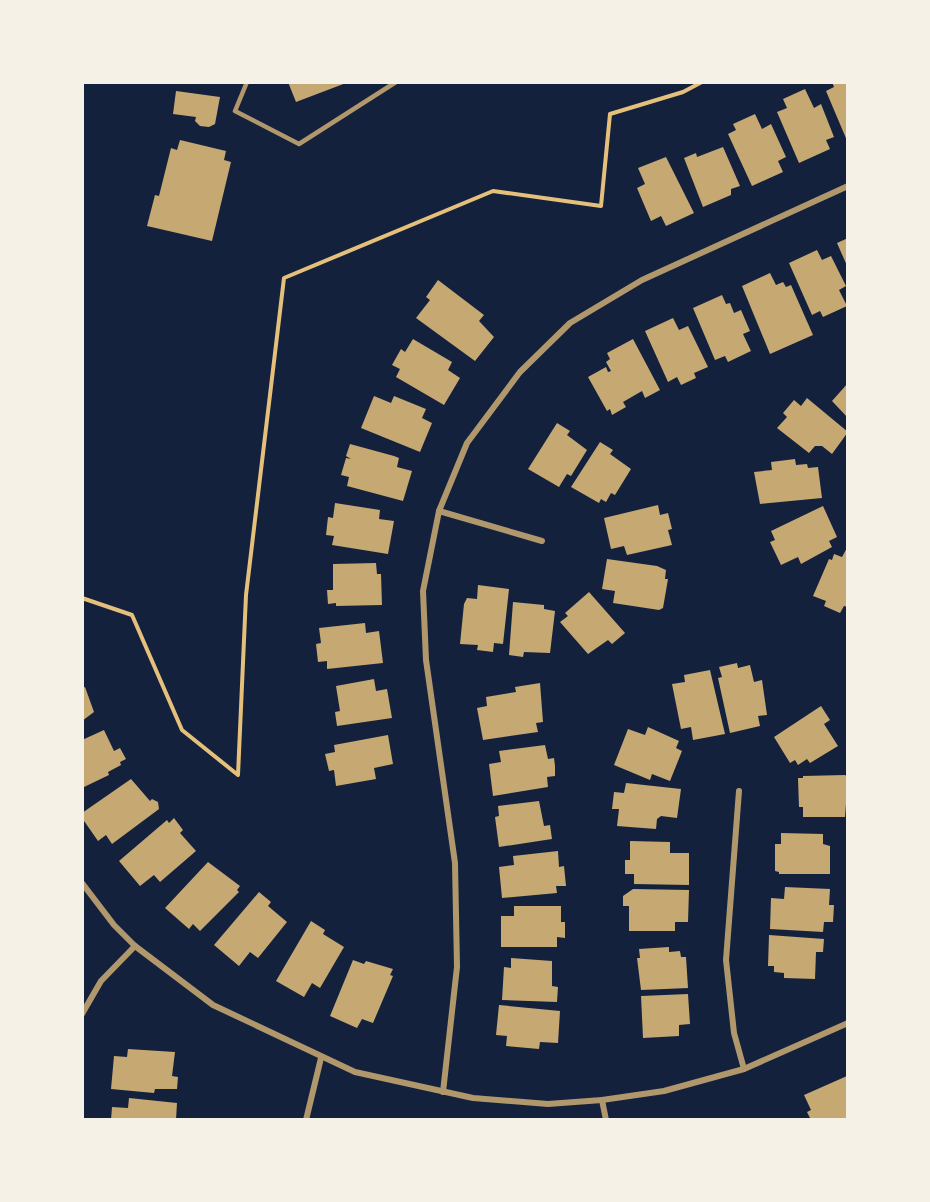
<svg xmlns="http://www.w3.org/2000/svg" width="930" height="1202" viewBox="0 0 930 1202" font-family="Lato,sans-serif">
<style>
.building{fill:#c6a872}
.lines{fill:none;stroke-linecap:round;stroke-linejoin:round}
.path{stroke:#e5c07b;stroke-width:4}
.service{stroke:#b1986c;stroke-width:4.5}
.minor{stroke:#b1986c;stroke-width:6}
</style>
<rect width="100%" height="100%" fill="#14213d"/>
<g class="building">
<path d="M288,82H346V83L296,102Z"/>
<path d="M832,82H848V143L826,91L834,87Z"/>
<path d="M805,89L814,108L821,104L834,137L826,140L830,149L799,163L777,112L787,108L783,99Z"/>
<path d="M176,91L220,97L215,124L209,127L200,126L195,121L196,117L173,114Z"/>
<path d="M755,114L762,129L771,124L786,157L778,161L783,172L752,186L728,134L736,130L733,124Z"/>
<path d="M180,140L226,151L224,160L231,162L212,241L147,226L155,195L159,196L171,148L177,150Z"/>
<path d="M723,147L740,186L731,189V195L703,207L684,158L696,153L697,157Z"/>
<path d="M666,157L694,213L666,226L661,216L651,221L637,188L645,184L638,168Z"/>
<path d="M848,238V268L837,243Z"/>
<path d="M817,250L822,260L831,256L846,286L839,290L847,306L823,317L820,311L812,315L789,263Z"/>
<path d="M770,273L776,285L783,282L786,287L791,285L813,335L770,354L742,286Z"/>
<path d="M438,280L484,315L479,321L494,337L475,361L416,318L430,300L426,297Z"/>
<path d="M722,295L726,304L730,303L734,313L741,310L750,331L743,334L751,351L728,362L725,356L715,360L693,308Z"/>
<path d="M673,318L679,330L688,326L708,367L694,373L696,378L681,385L677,377L668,382L645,331Z"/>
<path d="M413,339L452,362L448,370L460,378L444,405L396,377L400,369L392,365L401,349L405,352Z"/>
<path d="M633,339L660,390L645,398L642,391L623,402L626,407L612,415L610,409L607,411L588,377L606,367L608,372L611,371L606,362L610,359L607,353Z"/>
<path d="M848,383V418L832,401Z"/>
<path d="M374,396L391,403L394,396L426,409L422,418L432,423L420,452L361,428Z"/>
<path d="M807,398L848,432L832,454L822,446H815L809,453L777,428L787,417L783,413L794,400L801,406Z"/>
<path d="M557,423L570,431L567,435L587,450L571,476L567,474L559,487L528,469Z"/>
<path d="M600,442L613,450L610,454L631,469L615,495L611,493L606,502L601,499L599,503L571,487Z"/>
<path d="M350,444L394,456L399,458L397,467L412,471L403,501L347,486L349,477L341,475L346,458L351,459L346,456Z"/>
<path d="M795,459L796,465L807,464L808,468L818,467L822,498L760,504L754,472L772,470L771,462Z"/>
<path d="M335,503L380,510L379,519L394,521L388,554L332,545L334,536L326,535L328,517L333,518Z"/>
<path d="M658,505L660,515L668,513L672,529L668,530L672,545L627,555L624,546L611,549L604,518Z"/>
<path d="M823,506L837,537L829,541L832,547L801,564L798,557L781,565L770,542L775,540L771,531Z"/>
<path d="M848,546V607L844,606L840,613L824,606L826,601L813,596L829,559L832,560L834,554L842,557Z"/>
<path d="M607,559L657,566L666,570L665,579H668L663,608L659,610L613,603L615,591L602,589Z"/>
<path d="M376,563L377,574H381L382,605L336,606V603L328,604L327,590H333V564Z"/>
<path d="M478,585L509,589L503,644L494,643L493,652L477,650L478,645L460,644L464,604L467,598L477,599Z"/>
<path d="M589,592L625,633L612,644L608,640L588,654L560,622L568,616L565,613Z"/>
<path d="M513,602L544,605V609L555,611L550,653L524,652L523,657L509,655Z"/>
<path d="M365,623L366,633L379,631L383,663L327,669V661L318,662L316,644L321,643L319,628Z"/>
<path d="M737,663L738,668L750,665L754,682L762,680L767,715L758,716L760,726L730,733L718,678L722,677L719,667Z"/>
<path d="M710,670L725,734L693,740L691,727L681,729L672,684L685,682L684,675Z"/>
<path d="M374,679L376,691L387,689L392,718L337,726L335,712L340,711L336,686Z"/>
<path d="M540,683L543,722L536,723L538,732L483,740L477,708L487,706L486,697L516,692L515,687Z"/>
<path d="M85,687L94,712L82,721V688Z"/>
<path d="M821,706L830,720L824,724L838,746L810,763L807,759L798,765L795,760L790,763L774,737Z"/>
<path d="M648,727L679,741L676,748L682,751L670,781L652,774L650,780L614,765L628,729L645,735Z"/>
<path d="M104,730L114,751L120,748L126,759L120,762L121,765L108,772L109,775L82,788V740Z"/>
<path d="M388,735L393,764L374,768L376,779L336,786L334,770L329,771L325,754L335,752L334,745Z"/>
<path d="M545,745L548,759L554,758L555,766V776L547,777L548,787L493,796L489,764L501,762L499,751Z"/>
<path d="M845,775L848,777L845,817H803V807H799L798,778H803V776Z"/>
<path d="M131,779L150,801L152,799L158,802L159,809L112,844L106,835L98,841L82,818V813Z"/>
<path d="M626,783L681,789L677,818L661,816L657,819L656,829L617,826L619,809H612L614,792L624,793Z"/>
<path d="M539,801L544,826L550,825L552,839L499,847L495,817L499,816L498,806Z"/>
<path d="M174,818L183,830L180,833L196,851L160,882L154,875L140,886L119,861L167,820L169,823Z"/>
<path d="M781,833L823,834V844L830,846V874H779V872L775,871V844H781Z"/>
<path d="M630,841L670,842V853H689V885L634,884V874H625V860H630Z"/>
<path d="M558,851L559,867L564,866L566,886H556L557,893L502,898L499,867L514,865L513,856Z"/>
<path d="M208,862L240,886L237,890L239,892L200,931L193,924L189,929L165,908Z"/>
<path d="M785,887L830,889L829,905H834L833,922H824L823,932L770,929L771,898L784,899Z"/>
<path d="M633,889L689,890L688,922H675V931H629V906H623V896Z"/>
<path d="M259,892L271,902L268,906L287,922L258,958L250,952L239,966L214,945Z"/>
<path d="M514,906H561V922H565V938L557,937V947H501V916H514Z"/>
<path d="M311,921L325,930L323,934L344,947L320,988L312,983L304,997L276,981Z"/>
<path d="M769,935L824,939L823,952H816L815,979L784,978V973L774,972V966H768Z"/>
<path d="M669,947V952L680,951L681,957H686L688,988L641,990L637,958H640L639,949Z"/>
<path d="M511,958L552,961V986L558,987L557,1002L502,1000L504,967L511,968Z"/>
<path d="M353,960L364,964L366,961L393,969L390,975L393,976L373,1023L362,1019L357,1028L330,1016Z"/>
<path d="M688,994L690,1024L679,1025V1036L643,1038L641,996Z"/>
<path d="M499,1005L560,1011L558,1043L540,1042L539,1049L506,1046L507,1036L496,1035Z"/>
<path d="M128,1049L175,1052L172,1076L178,1077L177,1089H155L154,1093L111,1089L114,1056L127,1057Z"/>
<path d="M847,1076L848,1120H811L807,1112L811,1110L804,1095Z"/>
<path d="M129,1098L177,1103L176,1120H111L112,1107L128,1108Z"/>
</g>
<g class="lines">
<path class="path" d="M82,598L132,615L182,730L238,775L246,595L284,278L493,191L601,206L610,114L683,92L702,82"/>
<path class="service" d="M247,82L235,111L299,144L396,82"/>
<g class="minor">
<path d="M439,511L542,541"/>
<path d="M739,791L726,960L734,1033L744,1069"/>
<path d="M82,883L114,925L135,946L213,1005L355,1072L473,1098L548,1104L602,1100L664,1091L744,1069L848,1023"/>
<path d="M82,1014L101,981L135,946"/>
<path d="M443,1092L457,967L455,863L426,660L423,591L439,511L467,443L520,372L570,323L642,280L848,186"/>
<path d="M602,1100L606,1120"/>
<path d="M306,1120L321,1058"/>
</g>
</g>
<rect width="930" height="1202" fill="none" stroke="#f6f1e7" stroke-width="168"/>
</svg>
